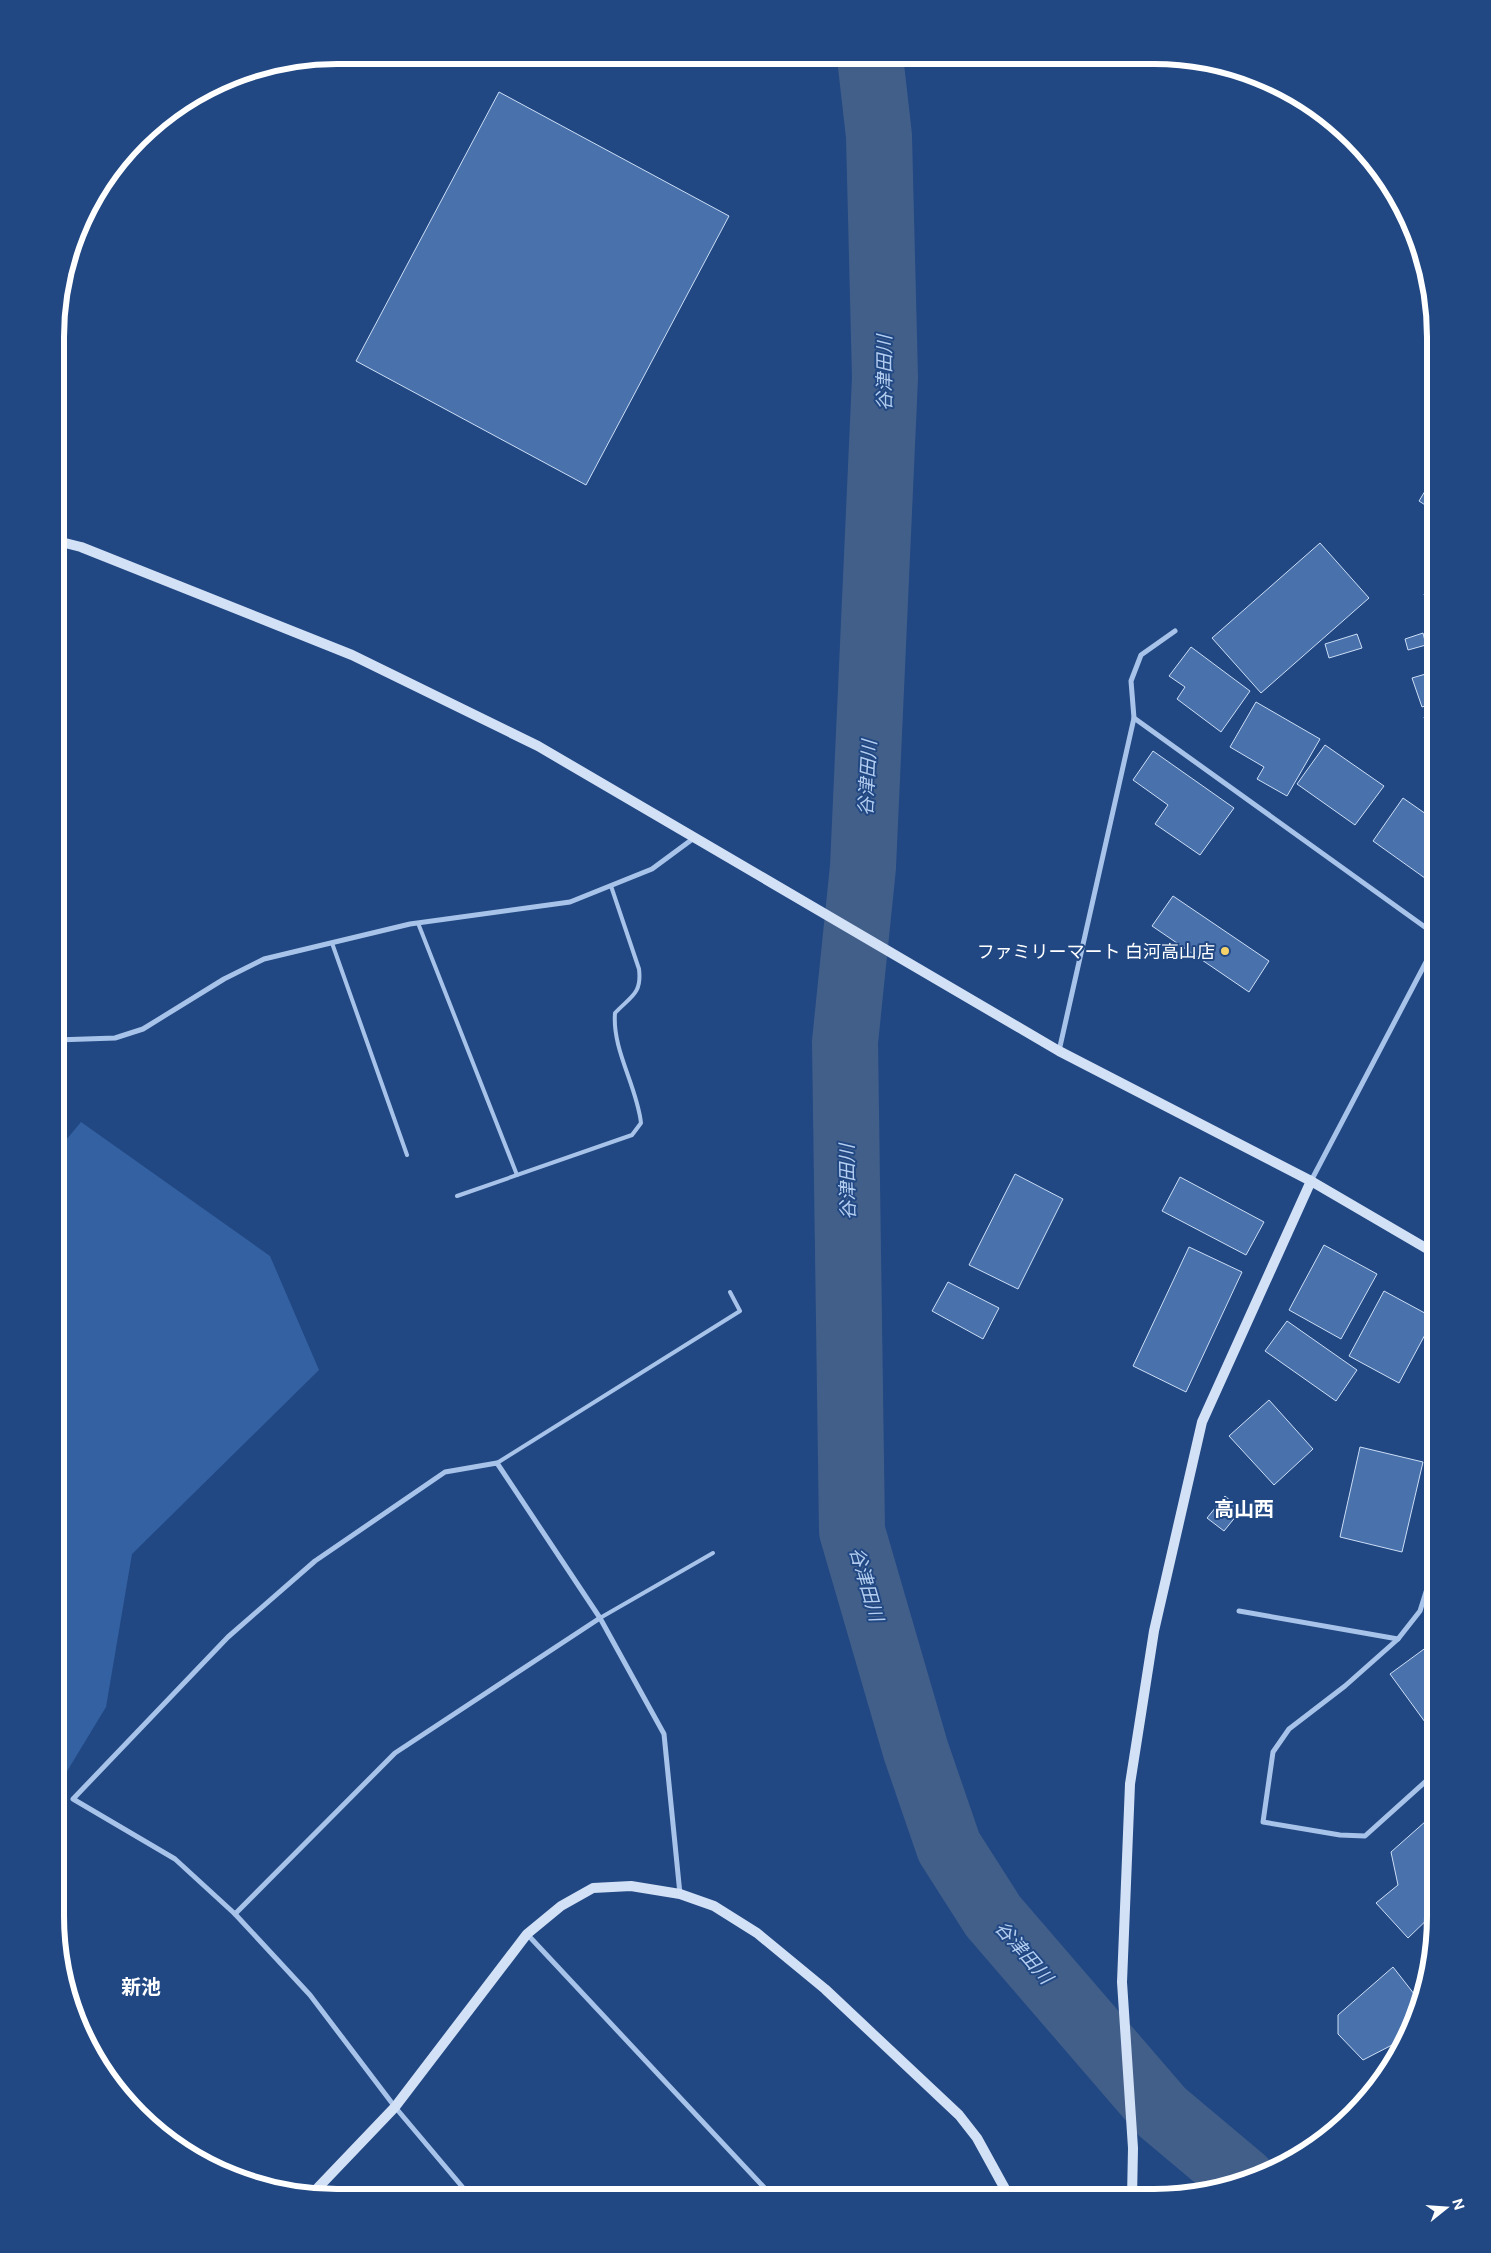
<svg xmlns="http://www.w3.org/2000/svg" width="1491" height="2253" viewBox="0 0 1491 2253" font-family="'Public Sans','Noto Sans JP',sans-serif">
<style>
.green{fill:#3461a1}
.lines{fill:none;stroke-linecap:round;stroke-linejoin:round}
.river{stroke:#425f8a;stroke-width:66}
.building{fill:#4971ab;stroke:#ccdef7}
.lane{stroke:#a8c3e9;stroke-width:4}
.street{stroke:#a8c3e9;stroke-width:5}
.secondary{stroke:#d3e1f7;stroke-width:10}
.poi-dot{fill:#f6d269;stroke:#214883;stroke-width:2}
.labels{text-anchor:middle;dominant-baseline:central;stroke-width:4;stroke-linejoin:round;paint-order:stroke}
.poi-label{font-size:18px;fill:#fff;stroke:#214883;text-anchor:end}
.water-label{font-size:19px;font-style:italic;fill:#b3cdf0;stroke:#214883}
.quarter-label{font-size:20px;font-weight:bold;fill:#fff;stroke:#214883}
.rim{fill:none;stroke:#fff;stroke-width:6}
</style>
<rect width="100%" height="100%" fill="#214883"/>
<path class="green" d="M81,1122L270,1256L319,1370L132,1554L106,1707L55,1791L56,1152Z"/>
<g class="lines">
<path class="river" d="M870,57L879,136L885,378L863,867L845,1042L852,1531L916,1751L949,1847L993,1916L1162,2112L1243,2180"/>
</g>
<g class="building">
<path d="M499,92L729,216L586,485L356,361Z"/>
<path d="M1436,473V512L1419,501Z"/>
<path d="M1320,543L1369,598L1261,693L1212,638Z"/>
<path d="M1436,590V632L1424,594Z"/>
<path d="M1423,633L1426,645L1408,650L1405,639Z"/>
<path d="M1357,634L1362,648L1329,658L1325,644Z"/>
<path d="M1191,647L1250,691L1221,732L1177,699L1185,687L1169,676Z"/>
<path d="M1436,671V702L1422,707L1412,678Z"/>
<path d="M1256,702L1320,739L1287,796L1257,779L1264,767L1230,747Z"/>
<path d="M1436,714V747L1434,748L1424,717Z"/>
<path d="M1325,745L1384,786L1355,825L1297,784Z"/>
<path d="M1153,751L1234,808L1200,855L1155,824L1168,805L1133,780Z"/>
<path d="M1403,798L1436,821V886L1373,841Z"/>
<path d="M1173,896L1269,961L1249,992L1152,926Z"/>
<path d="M1015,1174L1063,1199L1018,1289L969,1265Z"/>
<path d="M1180,1177L1264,1222L1246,1255L1162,1211Z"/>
<path d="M1324,1245L1377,1274L1341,1339L1289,1310Z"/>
<path d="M1189,1247L1242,1272L1186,1392L1133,1366Z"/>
<path d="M948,1282L999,1308L983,1339L932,1311Z"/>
<path d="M1384,1291L1434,1318L1399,1383L1349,1356Z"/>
<path d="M1287,1321L1357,1370L1336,1401L1265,1351Z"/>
<path d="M1269,1400L1313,1449L1274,1485L1229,1436Z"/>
<path d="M1360,1447L1423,1462L1402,1552L1340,1537Z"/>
<path d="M1225,1496L1241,1510L1224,1531L1207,1518Z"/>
<path d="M1435,1641V1715L1425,1722L1390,1674Z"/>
<path d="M1435,1813V1912L1408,1938L1376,1903L1398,1885L1391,1852Z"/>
<path d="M1393,1967L1422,2004L1421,2007L1398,2050L1394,2044L1363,2060L1338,2034V2015Z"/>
</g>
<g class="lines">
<g class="lane">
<path d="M418,923L517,1175"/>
<path d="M332,943L407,1155"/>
<path d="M457,1196L632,1135L641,1123C637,1086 612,1050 615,1013C631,996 642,994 639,969L611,886"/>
<path d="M497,1463L740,1311L730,1292"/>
<path d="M600,1618L713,1553"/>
</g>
<g class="street">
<path d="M1134,718L1131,681L1141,655L1175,631"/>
<path d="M56,1040L115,1038L143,1029L224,979L264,959L410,924L570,902L652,869L694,838"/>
<path d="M1059,1051L1134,718L1436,935"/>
<path d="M1311,1181L1436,943"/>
<path d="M1239,1611L1398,1639"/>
<path d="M1435,1773L1365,1836L1340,1835L1263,1822L1273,1752L1289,1729L1345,1686L1398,1639L1420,1611L1436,1560"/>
<path d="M235,1914L395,1753L600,1618"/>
<path d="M527,1934L773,2197"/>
<path d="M470,2196L395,2107L310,1995L235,1914L175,1859L73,1799L228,1637L315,1561L445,1472L497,1463L600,1618L664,1734L680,1894"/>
</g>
<g class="secondary">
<path d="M57,541L81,547L352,655L538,746L1059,1051L1311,1181L1436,1254"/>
<path d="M310,2196L395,2107L527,1934L561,1906L593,1888L631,1886L680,1894L714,1906L757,1933L825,1989L959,2115L977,2138L1010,2198"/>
<path d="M1132,2198L1133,2148L1122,1982L1130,1784L1154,1631L1202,1422L1311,1181"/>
</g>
</g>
<circle class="poi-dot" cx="1225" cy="951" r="5"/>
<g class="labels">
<g class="poi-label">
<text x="1215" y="951">ファミリーマート 白河高山店</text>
</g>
<g class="water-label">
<text transform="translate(884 373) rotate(-90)">谷津田川</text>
<text transform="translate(867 778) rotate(-87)">谷津田川</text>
<text transform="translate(847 1182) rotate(-91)">谷津田川</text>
<text transform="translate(867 1584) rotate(74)">谷津田川</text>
<text transform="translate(1024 1952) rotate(49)">谷津田川</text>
</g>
<g class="quarter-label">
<text x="1244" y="1509">高山西</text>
<text x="141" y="1987">新池</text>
</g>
</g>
<path d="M0 0H1491V2253H0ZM337 64H1154A273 273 0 0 1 1427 337V1916A273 273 0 0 1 1154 2189H337A273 273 0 0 1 64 1916V337A273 273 0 0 1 337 64Z" fill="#214883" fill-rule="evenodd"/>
<path class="rim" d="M337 64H1154A273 273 0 0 1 1427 337V1916A273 273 0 0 1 1154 2189H337A273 273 0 0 1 64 1916V337A273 273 0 0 1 337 64Z"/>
<g transform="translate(1446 2208) rotate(73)" stroke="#214883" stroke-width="4" paint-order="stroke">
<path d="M0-4L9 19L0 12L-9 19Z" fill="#ffffff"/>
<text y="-8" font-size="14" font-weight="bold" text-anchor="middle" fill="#ffffff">N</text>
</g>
</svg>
